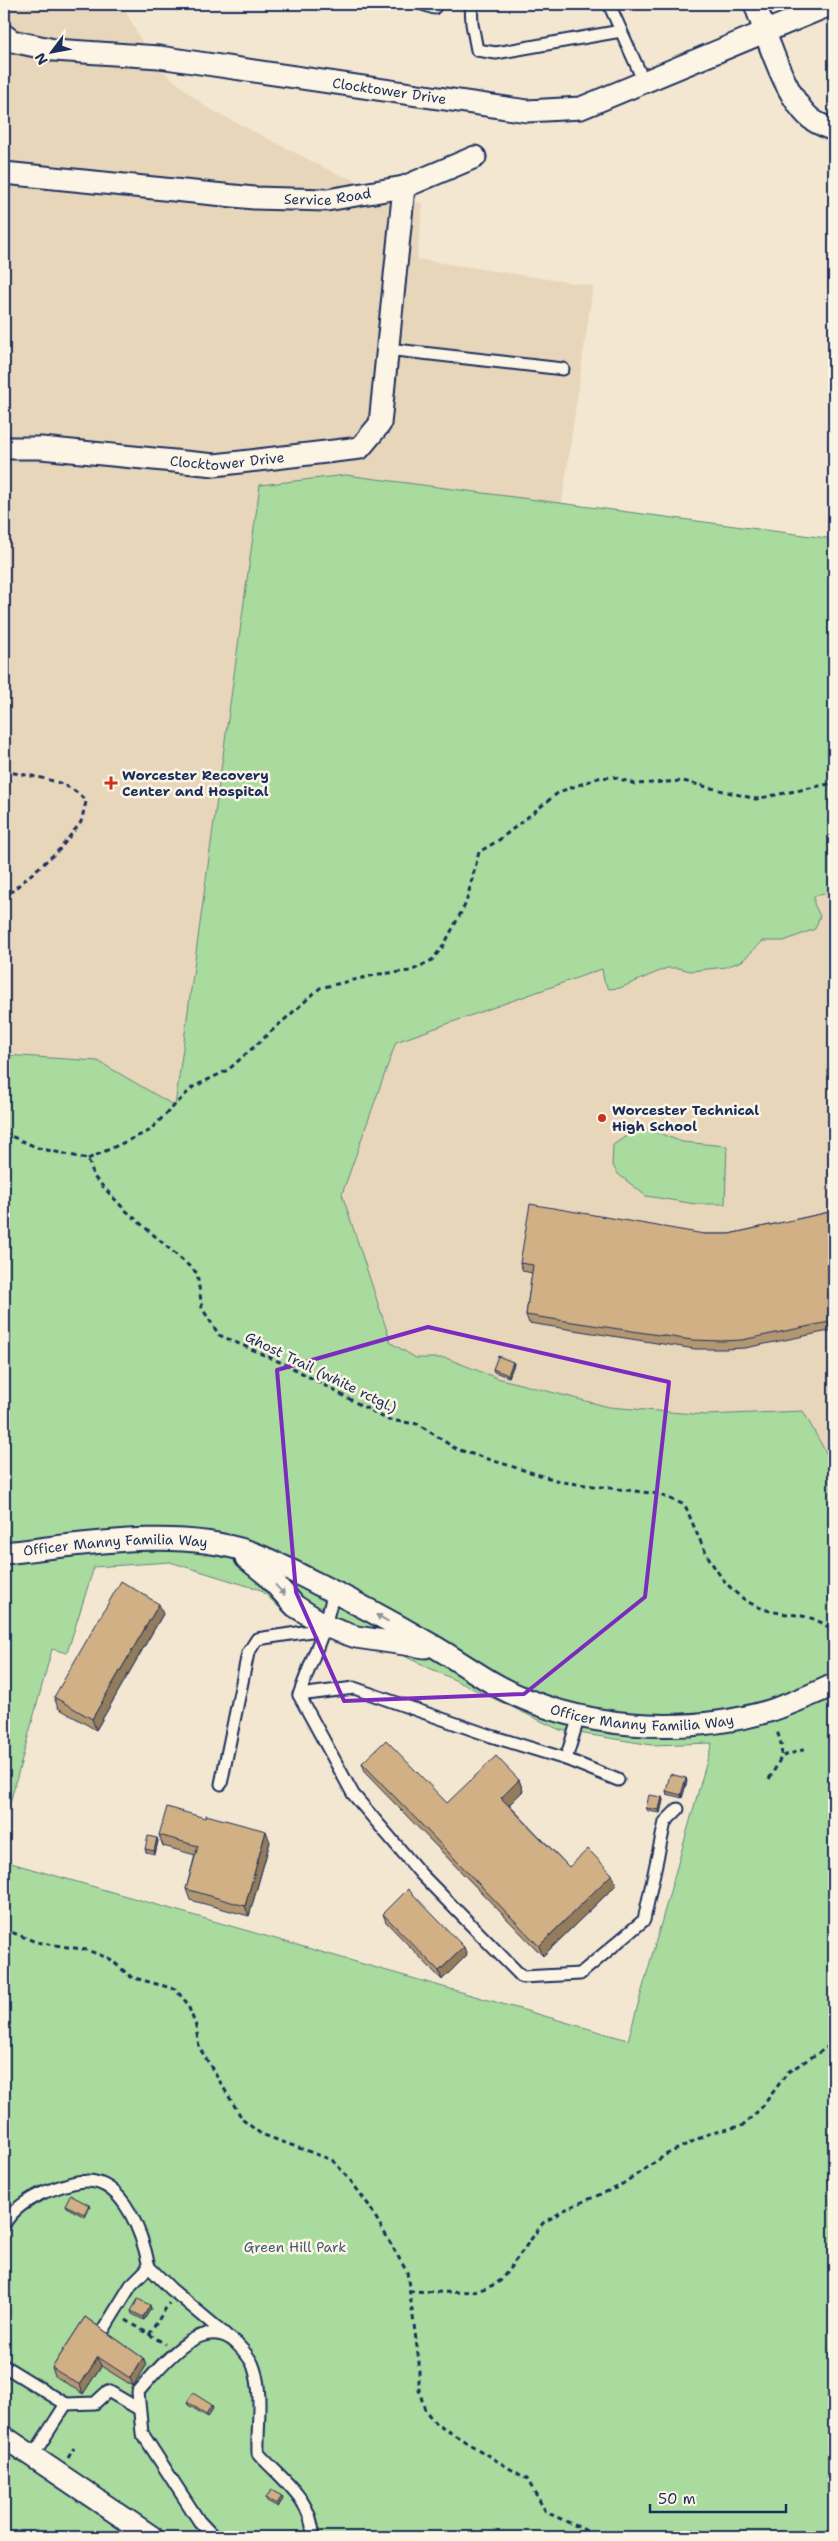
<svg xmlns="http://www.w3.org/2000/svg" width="838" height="2541" viewBox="0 0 838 2541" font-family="'Shantell Sans',sans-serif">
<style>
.built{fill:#e8d6bb}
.green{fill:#a8db9d;stroke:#62857e}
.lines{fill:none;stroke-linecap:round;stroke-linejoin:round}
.lane-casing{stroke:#1b2f5e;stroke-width:15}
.street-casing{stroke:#1b2f5e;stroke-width:25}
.path{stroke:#1b2f5e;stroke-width:3;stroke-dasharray:5 4;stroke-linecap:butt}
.lane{stroke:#fcf5e5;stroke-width:11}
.street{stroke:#fcf5e5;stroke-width:21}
.wall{fill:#b39772;stroke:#1b2f5e}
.shaded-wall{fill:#927b5c;stroke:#1b2f5e}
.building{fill:#d0b084;stroke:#1b2f5e}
.oneway{fill:#8c92a2}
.marked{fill:none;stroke:#7b2cbf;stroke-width:4;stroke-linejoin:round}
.poi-dot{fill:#c8321e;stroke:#fcf5e5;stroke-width:2}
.labels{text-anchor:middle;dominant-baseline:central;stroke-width:5;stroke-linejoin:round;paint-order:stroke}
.street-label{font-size:14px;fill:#1b2f5e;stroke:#fcf5e5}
.poi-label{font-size:14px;font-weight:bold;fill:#1b2f5e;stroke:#fcf5e5;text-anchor:start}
.park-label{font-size:14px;fill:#3e5a6e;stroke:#fcf5e5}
</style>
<rect width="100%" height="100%" fill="#f3e7d2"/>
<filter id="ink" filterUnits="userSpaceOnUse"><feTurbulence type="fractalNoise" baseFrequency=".02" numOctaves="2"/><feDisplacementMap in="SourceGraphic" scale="10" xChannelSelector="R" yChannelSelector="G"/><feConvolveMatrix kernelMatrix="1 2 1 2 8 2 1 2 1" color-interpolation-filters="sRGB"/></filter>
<g filter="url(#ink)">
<g class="built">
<path d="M4,4H122L153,63L206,107L335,173L423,204L417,259L593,286L561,511L260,485L175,1106L98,1061L4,1055Z"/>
<path d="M834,892V1467L803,1411L706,1415L609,1407L497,1378L446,1358H416L391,1343L342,1194L396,1042L800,898Z"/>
</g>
<g class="green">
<path d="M346,475L834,539V892L814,896V904L820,916L815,929L784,941H763L742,961L726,967L691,971L678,968H667L620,988L609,989L604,981L602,969L396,1042L342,1194L391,1343L416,1358H446L497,1378L609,1407L706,1415L803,1411L834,1467V2537H4V1861L628,2040L712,1743L652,1745L560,1730L402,1655L360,1649L285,1613L261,1590L170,1562L94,1567L67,1653L52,1649L4,1825V1055L98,1061L175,1106L260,485Z"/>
<path d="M648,1129L682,1142L727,1146L725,1204H695L646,1196L618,1174L612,1164L613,1145L635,1130Z"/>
</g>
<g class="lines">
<defs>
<g id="lane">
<path d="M422,4L434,8L437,4"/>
<path d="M471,4L472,24L477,50L496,53L621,31"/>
<path d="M609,4L644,82"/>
<path d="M387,349L563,369"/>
<path d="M334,1592L324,1629L299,1695L353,1794L421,1874L522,1977L580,1974L644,1920L665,1822L678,1809"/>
<path d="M299,1695L354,1688L491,1736L566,1759L618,1780"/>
<path d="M566,1759L579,1716"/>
<path d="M221,1784L248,1653L257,1639L324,1629"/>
<path d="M4,2225C11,2210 30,2198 45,2192C57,2188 72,2181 86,2181C125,2180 143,2237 149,2267L131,2285L104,2329"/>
<path d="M149,2267L171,2289L226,2335"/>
<path d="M4,2366L66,2404L32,2457"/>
<path d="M66,2404L95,2403L108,2391L139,2409"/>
<path d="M214,2537L199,2521L142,2433L138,2392C159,2368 202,2311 236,2343C242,2349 252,2360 254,2368C263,2394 257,2426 258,2453C281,2479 313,2499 313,2537"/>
</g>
<g id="street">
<path d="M755,4C767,36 784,95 810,118C817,124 826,127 834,130"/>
<path id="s1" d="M4,35L12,41L54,50L159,57L527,111L581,108L832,4"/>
<path id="s2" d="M4,173L254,198L327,200L404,187L475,157"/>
<path id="s3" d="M4,448H41L215,465L360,448L380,424L404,187"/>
<path id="s4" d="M4,1553C80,1545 175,1527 250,1552C272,1560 293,1571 314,1582C353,1601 392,1622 430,1644C453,1657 475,1673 498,1686C576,1729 684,1736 769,1711C791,1704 813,1694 834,1685"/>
<path d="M246,1558L267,1575L295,1606L330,1628L356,1637L425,1647"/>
<path d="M4,2437L152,2537"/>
</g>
</defs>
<use href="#lane" class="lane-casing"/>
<use href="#street" class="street-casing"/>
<g class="path">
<path d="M4,771C31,777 69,778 86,802L81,822L59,850L4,898"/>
<path d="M4,1133L38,1148L88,1159L94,1177L124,1209L197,1273L202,1308L219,1335L289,1366L388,1420L418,1424L456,1449L562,1482L658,1494L685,1505C702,1546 720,1596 767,1610C793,1618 810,1610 834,1632"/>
<path d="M88,1159L149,1131L193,1087L228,1070L320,988L379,974L411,971L432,960L444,945L466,903L479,852L499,840L559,792L598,778L614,777L635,784L683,781L756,799L834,783"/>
<path d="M783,1756L806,1749"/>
<path d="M769,1779C782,1757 786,1753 776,1729"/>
<path d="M4,1929L36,1942L87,1950L110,1959L131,1977L175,1989L187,2003L196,2026L199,2047L243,2120L261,2134L332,2160L348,2177L368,2204L407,2272L419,2362V2390L425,2410L436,2424L527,2479L546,2512L600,2537"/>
<path d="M409,2291C437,2291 479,2298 501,2280L543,2223L568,2208L618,2187L667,2154L708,2134L744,2125L762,2107L788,2072L834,2043"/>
<path d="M126,2320L165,2344"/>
<path d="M149,2335L169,2303"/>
<path d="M68,2458L74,2448"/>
<path d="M673,2537L696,2530L723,2537"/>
<path d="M750,2537H791"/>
</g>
<use href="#lane" class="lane"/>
<use href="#street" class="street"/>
</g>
<g class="wall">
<path d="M834,1211V1330L745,1348L724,1349H695L529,1323L526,1315L532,1273L523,1271L520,1263L704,1234H729Z"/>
<path d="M513,1362L514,1364L509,1377L494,1372L493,1369Z"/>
<path d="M163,1614L96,1730L58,1708L54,1697Z"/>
<path d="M362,1763L447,1803L519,1780L523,1791L509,1805L569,1867L616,1885L543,1956L366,1774Z"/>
<path d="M687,1781L682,1798L667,1794L666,1791Z"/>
<path d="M662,1797L663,1800L660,1813L648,1811L646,1808Z"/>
<path d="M159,1835L270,1842L249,1916L190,1900L186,1889L195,1855L163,1846Z"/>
<path d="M157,1838L158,1841L155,1854L146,1852L145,1849Z"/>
<path d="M383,1914L467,1955L442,1980L386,1922Z"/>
<path d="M65,2205H89L90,2207L85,2217L66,2207Z"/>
<path d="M151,2308L144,2320L132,2314L131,2311Z"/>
<path d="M85,2317L143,2358L146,2366L133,2386L101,2366L83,2394L55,2376L52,2368Z"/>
<path d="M187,2402L213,2408L208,2417L188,2405Z"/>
<path d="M266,2498L283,2499L278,2507L267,2501Z"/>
</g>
<g class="shaded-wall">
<path d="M513,1362L514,1364L509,1377L508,1375Z"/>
<path d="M159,1604L163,1614L96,1730L92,1719Z"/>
<path d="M686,1778L687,1781L682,1798L681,1795Z"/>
<path d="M519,1780L523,1791L505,1809L501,1798Z"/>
<path d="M662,1797L663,1800L660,1813L659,1810Z"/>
<path d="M266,1831L270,1842L249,1916L245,1906Z"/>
<path d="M157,1838L158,1841L155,1854L154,1851Z"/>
<path d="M612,1874L616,1885L543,1956L539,1946Z"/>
<path d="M464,1947L467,1955L442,1980L439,1971Z"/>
<path d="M89,2205L90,2207L85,2217L84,2214Z"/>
<path d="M150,2305L151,2308L144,2320L143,2317Z"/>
<path d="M98,2357L101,2366L83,2394L80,2385Z"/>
<path d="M143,2358L146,2366L133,2386L130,2378Z"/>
<path d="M212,2405L213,2408L208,2417L206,2414Z"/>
<path d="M282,2496L283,2499L278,2507L277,2504Z"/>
</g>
<g class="building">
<path d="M530,1204L704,1234H729L834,1211V1321L742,1340L721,1341L692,1340L526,1315L533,1265L520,1263Z"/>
<path d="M498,1356L513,1362L508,1375L493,1369Z"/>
<path d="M121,1581L159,1604L92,1719L54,1697Z"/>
<path d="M386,1740L447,1803L496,1756L519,1780L501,1798L569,1867L588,1849L612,1874L539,1946L362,1763Z"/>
<path d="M670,1774L686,1778L681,1795L666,1791Z"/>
<path d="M649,1795L662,1797L659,1810L646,1808Z"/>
<path d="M167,1807L205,1818L206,1815L266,1831L245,1906L186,1889L198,1846L159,1835Z"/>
<path d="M148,1836L157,1838L154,1851L145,1849Z"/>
<path d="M408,1889L464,1947L439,1971L383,1914Z"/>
<path d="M70,2195L89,2205L84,2214L65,2205Z"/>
<path d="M138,2299L150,2305L143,2317L131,2311Z"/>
<path d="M85,2317L143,2358L130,2378L98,2357L80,2385L52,2368Z"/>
<path d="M193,2393L212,2405L206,2414L187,2402Z"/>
<path d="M271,2490L282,2496L277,2504L266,2498Z"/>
</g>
<defs><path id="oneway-solid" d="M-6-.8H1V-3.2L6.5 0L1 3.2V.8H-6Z" transform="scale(1.25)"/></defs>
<g class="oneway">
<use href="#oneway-solid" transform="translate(280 1590) rotate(48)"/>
<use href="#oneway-solid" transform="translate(382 1618) rotate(-151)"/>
</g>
</g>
<path class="marked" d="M428,1327L669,1382L645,1597L524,1694L344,1701L296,1592L277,1370Z"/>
<g class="poi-dot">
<path d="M108.5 775.5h5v5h5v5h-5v5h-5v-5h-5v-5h5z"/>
<circle cx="602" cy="1118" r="5"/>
</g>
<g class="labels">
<g class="street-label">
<text stroke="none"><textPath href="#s1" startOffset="391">Clocktower Drive</textPath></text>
<text stroke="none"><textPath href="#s2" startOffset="325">Service Road</textPath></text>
<text stroke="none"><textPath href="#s3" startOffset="224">Clocktower Drive</textPath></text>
<text transform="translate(321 1372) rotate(26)">Ghost Trail (white rctgl.)</text>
<text stroke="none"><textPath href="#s4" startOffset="112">Officer Manny Familia Way</textPath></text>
<text stroke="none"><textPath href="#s4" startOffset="680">Officer Manny Familia Way</textPath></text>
</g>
<g class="poi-label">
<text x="122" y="775">Worcester Recovery<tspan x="122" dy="16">Center and Hospital</tspan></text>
<text x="612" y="1110">Worcester Technical<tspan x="612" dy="16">High School</tspan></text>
</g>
<g class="park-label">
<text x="295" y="2247">Green Hill Park</text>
</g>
</g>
<rect width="838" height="2541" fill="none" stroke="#fcf5e5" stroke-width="20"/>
<rect x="10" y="10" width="818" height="2521" fill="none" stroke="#1b2f5e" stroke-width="2" filter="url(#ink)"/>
<g transform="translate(52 52) rotate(238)" stroke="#fcf5e5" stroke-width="4" paint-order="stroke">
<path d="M0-4L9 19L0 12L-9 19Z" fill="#1b2f5e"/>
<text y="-8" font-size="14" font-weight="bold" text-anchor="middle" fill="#1b2f5e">N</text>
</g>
<path d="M650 2504v8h136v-8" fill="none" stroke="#1b2f5e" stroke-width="2.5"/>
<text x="658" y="2504" font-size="15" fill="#1b2f5e" stroke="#fcf5e5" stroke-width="4" paint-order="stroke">50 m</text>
</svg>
